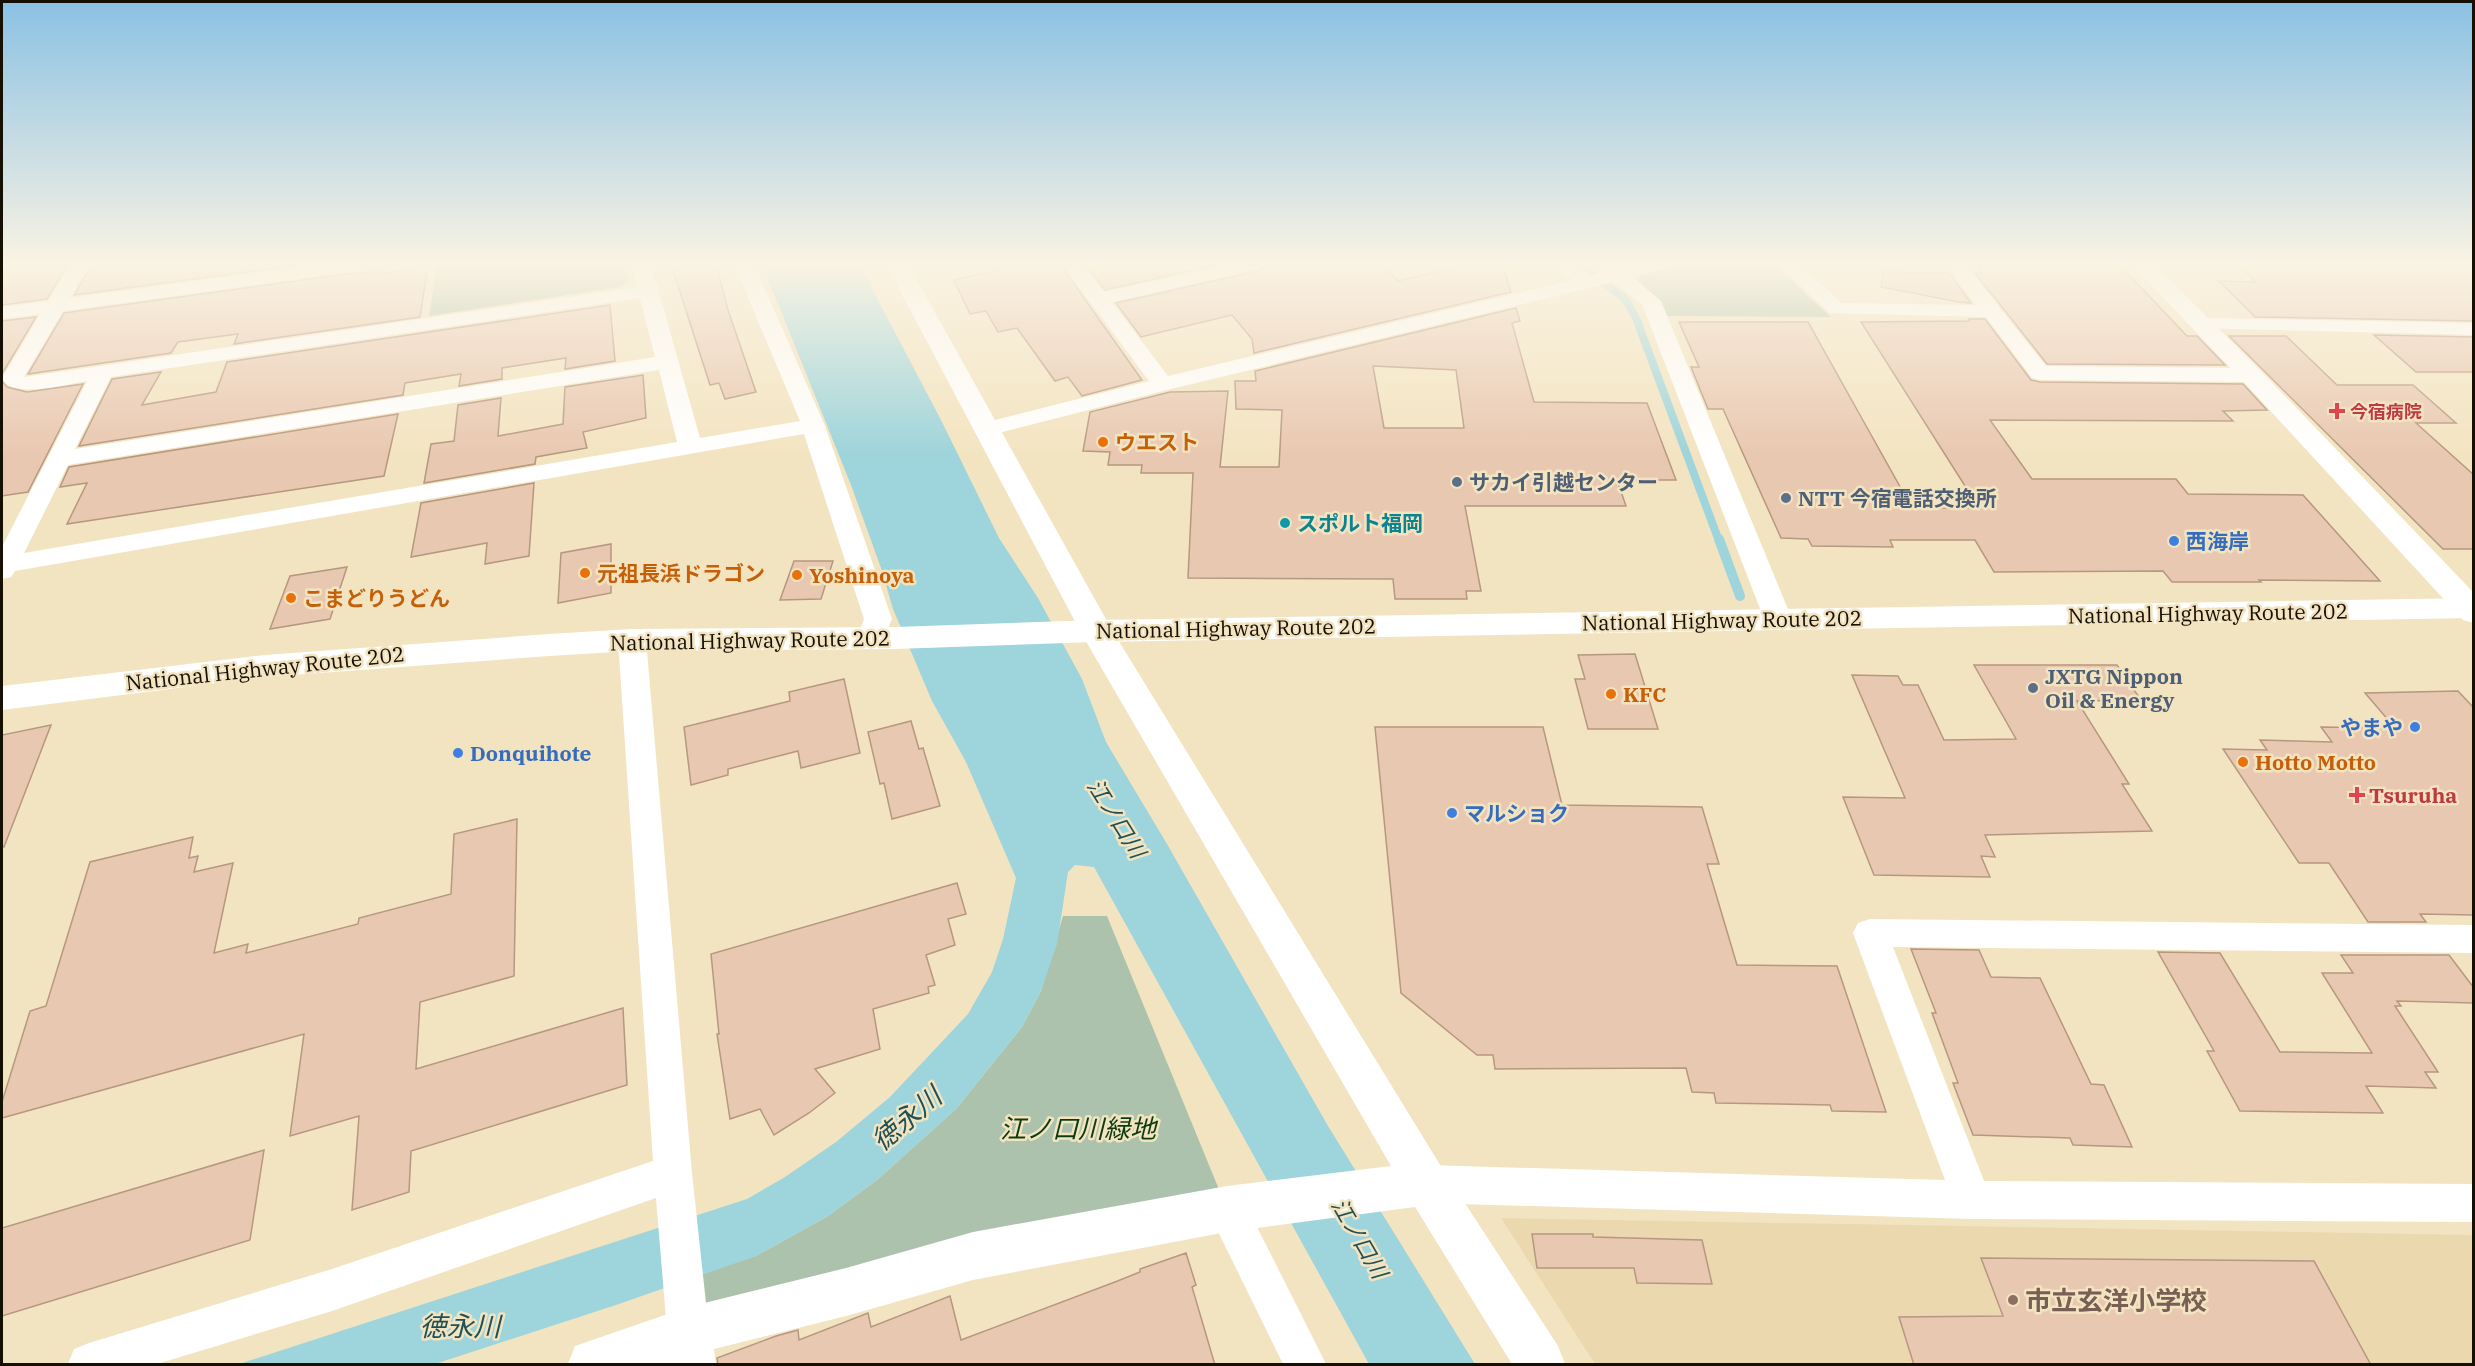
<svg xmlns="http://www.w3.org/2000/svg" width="2475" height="1366" viewBox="0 0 2475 1366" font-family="'IBM Plex Serif','Noto Sans JP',serif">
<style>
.built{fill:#ebd8af}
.green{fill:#acc2ac}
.water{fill:#9ed4db}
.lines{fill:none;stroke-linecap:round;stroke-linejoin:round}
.stream-far1{stroke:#9ed4db;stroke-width:8}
.stream{stroke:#9ed4db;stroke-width:10}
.building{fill:#e9c8b1;stroke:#b69780;stroke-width:1.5;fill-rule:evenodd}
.minor{fill:#fff;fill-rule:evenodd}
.tertiary{fill:#fff;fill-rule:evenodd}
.trunk{fill:#fff;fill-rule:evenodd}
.health-dot{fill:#e0444e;stroke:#f3e4c1;stroke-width:2}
.food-dot{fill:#e8710a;stroke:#f3e4c1;stroke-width:2}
.service-dot{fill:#5c6f8a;stroke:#f3e4c1;stroke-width:2}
.culture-dot{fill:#0f9aa8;stroke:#f3e4c1;stroke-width:2}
.shop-dot{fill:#3f7fe0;stroke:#f3e4c1;stroke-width:2}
.education-dot{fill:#8d6e63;stroke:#f3e4c1;stroke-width:2}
.labels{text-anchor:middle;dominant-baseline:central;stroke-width:5;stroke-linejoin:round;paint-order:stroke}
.far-health-label{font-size:18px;font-weight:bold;fill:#be3a42;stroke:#f3e4c1;text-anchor:start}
.food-label{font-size:21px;font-weight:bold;fill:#c56008;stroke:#f3e4c1;text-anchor:start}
.service-label{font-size:21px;font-weight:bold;fill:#4e5e75;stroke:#f3e4c1;text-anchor:start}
.culture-label{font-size:21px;font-weight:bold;fill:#0d838f;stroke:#f3e4c1;text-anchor:start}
.shop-label{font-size:21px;font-weight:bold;fill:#366cbe;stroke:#f3e4c1;text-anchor:start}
.street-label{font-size:21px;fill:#150f04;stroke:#f3e4c1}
.health-label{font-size:21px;font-weight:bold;fill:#be3a42;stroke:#f3e4c1;text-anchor:start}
.water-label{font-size:22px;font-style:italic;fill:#205055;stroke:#f3e4c1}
.near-park-label{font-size:26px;font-style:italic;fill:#0b3b0f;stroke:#f3e4c1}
.near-education-label{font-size:26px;font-weight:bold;fill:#785e54;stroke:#f3e4c1;text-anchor:start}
.near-water-label{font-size:27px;font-style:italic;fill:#205055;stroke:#f3e4c1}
</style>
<rect width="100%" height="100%" fill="#f3e4c1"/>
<path class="built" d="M1501,1218L2473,1235V1364H1595Z"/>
<g class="green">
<path d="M437,264H624L629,281L619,287L429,316Z"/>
<path d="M1683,264H1773L1831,317L1667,316L1659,301L1638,281V275Z"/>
<path d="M1063,916H1107L1227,1209L688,1331L683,1279L756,1256L828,1216L877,1180L956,1109L1022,1027L1041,991Z"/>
</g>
<path class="water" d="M762,264H859L941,420L999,538L1038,598L1082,679L1106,742L1167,844L1328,1126L1475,1364H1369L1094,867L1075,865L1068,872L1057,944L1041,991L1022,1027L956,1109L877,1180L828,1216L756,1256L619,1304L435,1364H239L747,1199L785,1177L836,1142L890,1097L968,1014L992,972L1003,939L1016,878L966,762L932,701L893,609L881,568L851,485Z"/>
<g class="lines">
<path class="stream-far1" d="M1579,264L1625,299L1636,318L1719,541"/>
<path class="stream" d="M1719,539L1740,596"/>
</g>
<g class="building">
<path d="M11,264H68L47,299L2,305V275Z"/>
<path d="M92,264H306L74,295Z"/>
<path d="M671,264H716L728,310L756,392L725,399L719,383L710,385Z"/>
<path d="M996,264H1060L1142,380L1082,396L1068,377L1055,381L1017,328L998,332L986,311L970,314L954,280L1000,270Z"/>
<path d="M1085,264H1221L1105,290Z"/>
<path d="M1267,264H1380L1398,281L1470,264H1486L1490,267L1502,264L1511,292L1254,353L1252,339L1232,315L1141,337L1116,303L1262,270Z"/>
<path d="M1975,264H2107L2110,267H2118L2133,279L2187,336H2197L2225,365L2047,364L1975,273H1982Z"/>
<path d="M2237,264H2474V321L2255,317L2219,281L2256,282Z"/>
<path d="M428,266L420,317L234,344L238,334L178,342L171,353L28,374L64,313L347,274L380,271L379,274Z"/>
<path d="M1883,272L1949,273L1971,303L1959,302L1881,287Z"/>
<path d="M610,305L615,361L565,369L566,358L502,368V379L459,386L461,374L405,383L403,395L79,446L112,379L161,372L142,405L216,392L227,362Z"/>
<path d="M1516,308L1520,321L1512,323L1534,402L1647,403L1676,480H1617L1626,506H1465L1481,591H1466L1467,599H1395L1393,579L1188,578L1193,473H1141L1142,465H1108L1110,452L1083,451L1090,412L1170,392L1228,391L1220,467H1279L1282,410L1236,409L1235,381H1256L1255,371ZM1373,366L1456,370L1464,428H1384Z"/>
<path d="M36,317L2,374V321Z"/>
<path d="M1969,319H1985L2031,380L2040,382L2243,384L2267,410L2223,411L2233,421L1990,420L2032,479H2176L2188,494L2303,495L2380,581L2259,580L2261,582H2172L2163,571L1994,572L1975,540H1890L1893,547L1812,546L1808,539L1781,538L1723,409H1708L1691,367H1699L1679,322H1808L1912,508H1979L1861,322L1969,321Z"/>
<path d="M2374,335L2474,337V372H2416Z"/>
<path d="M2229,336H2286L2337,385H2413L2456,423H2416L2474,475V549H2443Z"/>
<path d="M643,375L646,418L583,432L587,448L536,457L535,464L424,483L431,444L454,441L458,405L501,398L498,436L563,424L565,387Z"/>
<path d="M2,381L7,387L27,392L83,384L28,492L2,496Z"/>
<path d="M398,414L384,476L67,524L87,483L60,487L69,467Z"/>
<path d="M534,483L529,556L485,564L487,543L411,557L421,503Z"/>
<path d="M611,544V593L558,603L561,553Z"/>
<path d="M794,561H833L821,599L780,600Z"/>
<path d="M347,567L330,619L270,629L290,576Z"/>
<path d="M1635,654L1658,729H1588L1575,679H1585L1578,655Z"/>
<path d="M1974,665H2117L2141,700L2077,701L2129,784H2122L2152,831L1985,835L1995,857L1981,856L1990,877L1874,875L1843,797L1905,798L1852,675L1898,676L1903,685H1918L1944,740L2016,739Z"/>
<path d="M844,679L860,753L801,768L798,751L728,769V775L691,785L684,727L790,701L789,692Z"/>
<path d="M2458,691L2474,708V915L2420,914L2426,922H2368L2329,863H2299L2223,749L2267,750L2260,740L2332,742L2321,727L2395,728L2365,693Z"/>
<path d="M911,721L919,749L923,748L940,806L892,819L884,783L880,784L868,732Z"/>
<path d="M51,725L4,847L2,846V735Z"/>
<path d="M1375,727H1543L1562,805L1702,807L1719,864H1707L1737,965L1837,966L1886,1112L1832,1111L1830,1105L1716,1103L1714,1093L1692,1092L1686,1068L1495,1069L1493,1055H1477L1401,993Z"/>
<path d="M517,819L514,976L420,1002L416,1069L623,1008L627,1085L411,1151L409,1192L352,1210L359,1116L290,1136L304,1034L2,1118V1102L30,1011L46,1006L90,862L193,837L189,858L198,856L194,872L233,863L214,953L248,944L246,953L358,924L359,918L451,894L454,834Z"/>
<path d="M957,883L966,914L948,919L955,945L926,955L935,985L928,987L929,993L873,1009L880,1049L815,1069L835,1093L809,1113L774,1135L760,1109L730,1119L717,1034H719L711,954Z"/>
<path d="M1911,949L1979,950L1991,977L2040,978L2091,1084L2104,1085L2132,1147L2073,1145L2070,1138L1973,1135L1953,1083H1958L1932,1013H1936Z"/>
<path d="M2158,952L2220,953L2280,1052L2372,1053L2322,973H2353L2341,955H2449L2474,988V1003L2397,1001L2401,1006H2395L2438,1072H2425L2436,1088L2366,1086L2383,1113L2240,1111L2207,1051H2214Z"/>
<path d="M264,1150L250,1240L2,1316V1228Z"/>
<path d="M1532,1234H1593V1237L1702,1240L1712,1284L1637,1283L1634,1268H1537Z"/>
<path d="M1186,1253L1196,1285L1192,1287L1215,1365H718L717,1358L776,1336L798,1330L799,1340L868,1313L871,1327L950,1296L961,1340L1115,1282L1140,1272V1269Z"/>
<path d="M1981,1258L2314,1261L2371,1365H1914L1899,1317L2003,1316Z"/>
</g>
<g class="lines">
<g class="minor">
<path d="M70,264H90L70,298L320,264H371L368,268L361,270L63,311L24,377L637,287L631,264H651L700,438L800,421L734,264H754L825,426L892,619L881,645L871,647L861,645L857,638L864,619L804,434L15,571L11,577L2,579V547L87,381C67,384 11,400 2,378L40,314L2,319V307L48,301ZM640,298L655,357L75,449L111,377ZM659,370L677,442L24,553L68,465Z"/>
<path d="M1062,264H1082L1104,292L1230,264H1265L1262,268L1112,302L1168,376L1572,280L1552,264H1574L1592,275L1602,273L1598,268L1602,264H1614L1621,268L1641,264H1674L1671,268L1633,277L1661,301L1792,619L1788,625L1778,628L1768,625L1764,619L1642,304L1614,282L1167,390L987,436L979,434L975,429L979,424L1149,381Z"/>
<path d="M1778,264H1799L1842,303L1976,305L1945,264H1965L2046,366L2251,368L2259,370L2262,375L2259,380L2251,382L2040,380L2032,378L1986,317L1830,313Z"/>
<path d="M2201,318L2474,323V335L2194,328L2191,324L2194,320Z"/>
<path d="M632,631L642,633L646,640L692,1173L709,1331L703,1346L688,1352L673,1346L667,1331L656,1198L332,1311L157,1364H68L74,1349L89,1343L332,1269L653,1161L618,640L622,633Z"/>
<path d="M1870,919L2474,925V953L1893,947L1984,1181L2474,1184V1222L1972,1219L1426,1203L1412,1197L1406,1184L1412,1171L1426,1165L1945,1180L1853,933L1858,923Z"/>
<path d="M1227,1189L1241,1195L1326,1364H1283L1207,1209L1213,1195Z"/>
</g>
<g class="tertiary">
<path d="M886,264H908L1112,630L1442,1168L1558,1346L1565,1364H1512L1415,1207L1227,1232L973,1280L846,1316L714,1349L716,1364H568L575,1346L688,1307L846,1268L973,1232L1227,1186L1391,1166L1080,631Z"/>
<path d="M2131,264H2154L2260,370L2474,593V623L2463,620L2242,380Z"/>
</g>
<path class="trunk" d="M2474,598V618L1096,642L895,649L632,651L549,656L265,677L2,710V686L265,655L549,634L632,629L895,627L1096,620Z"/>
</g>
<linearGradient id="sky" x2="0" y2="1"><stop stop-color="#8ac1e3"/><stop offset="0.58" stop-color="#faf3e3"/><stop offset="1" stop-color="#faf3e3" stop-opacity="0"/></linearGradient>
<rect width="2475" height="455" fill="url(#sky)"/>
<g class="health-dot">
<path d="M2334 402h6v6h6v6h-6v6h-6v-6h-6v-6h6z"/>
<path d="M2354 786h6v6h6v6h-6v6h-6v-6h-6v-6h6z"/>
</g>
<g class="food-dot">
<circle cx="1103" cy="442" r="6"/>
<circle cx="585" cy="573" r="6"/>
<circle cx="797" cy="575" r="6"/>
<circle cx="291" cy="598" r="6"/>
<circle cx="1611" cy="694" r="6"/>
<circle cx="2243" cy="762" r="6"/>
</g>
<g class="service-dot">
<circle cx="1457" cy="482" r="6"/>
<circle cx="1786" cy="498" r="6"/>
<circle cx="2033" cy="688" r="6"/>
</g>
<circle class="culture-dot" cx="1285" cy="523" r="6"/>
<g class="shop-dot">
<circle cx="2174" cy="541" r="6"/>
<circle cx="2415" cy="727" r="6"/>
<circle cx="458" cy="753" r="6"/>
<circle cx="1452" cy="813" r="6"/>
</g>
<circle class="education-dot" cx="2013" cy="1300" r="6"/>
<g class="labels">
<g class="far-health-label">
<text x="2350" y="411">今宿病院</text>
</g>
<g class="food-label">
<text x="1115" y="442">ウエスト</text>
<text x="597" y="573">元祖長浜ドラゴン</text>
<text x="809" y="575">Yoshinoya</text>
<text x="303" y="598">こまどりうどん</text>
<text x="1623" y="694">KFC</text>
<text x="2255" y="762">Hotto Motto</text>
</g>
<g class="service-label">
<text x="1469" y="482">サカイ引越センター</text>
<text x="1798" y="498">NTT 今宿電話交換所</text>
<text x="2045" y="676">JXTG Nippon<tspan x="2045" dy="24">Oil &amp; Energy</tspan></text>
</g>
<g class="culture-label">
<text x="1297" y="523">スポルト福岡</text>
</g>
<g class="shop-label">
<text x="2186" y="541">西海岸</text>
<text x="2403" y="727" text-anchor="end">やまや</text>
<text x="470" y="753">Donquihote</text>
<text x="1464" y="813">マルショク</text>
</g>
<g class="street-label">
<text transform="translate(2208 613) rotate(-1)">National Highway Route 202</text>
<text transform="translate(1722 620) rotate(-1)">National Highway Route 202</text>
<text transform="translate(1236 628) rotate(-1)">National Highway Route 202</text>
<text transform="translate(750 640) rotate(-1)">National Highway Route 202</text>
<text transform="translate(265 668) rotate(-6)">National Highway Route 202</text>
</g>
<g class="health-label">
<text x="2369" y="795">Tsuruha</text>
</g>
<g class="water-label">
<text transform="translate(1117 818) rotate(58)">江ノ口川</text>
<text transform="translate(1360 1238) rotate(60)">江ノ口川</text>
</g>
<g class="near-park-label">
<text x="1078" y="1128">江ノ口川緑地</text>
</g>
<g class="near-education-label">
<text x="2025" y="1300">市立玄洋小学校</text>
</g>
<g class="near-water-label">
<text transform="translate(906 1118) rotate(-40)">徳永川</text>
<text x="460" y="1325">徳永川</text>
</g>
</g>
<rect width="2475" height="1366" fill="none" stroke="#150f04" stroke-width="6"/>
</svg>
